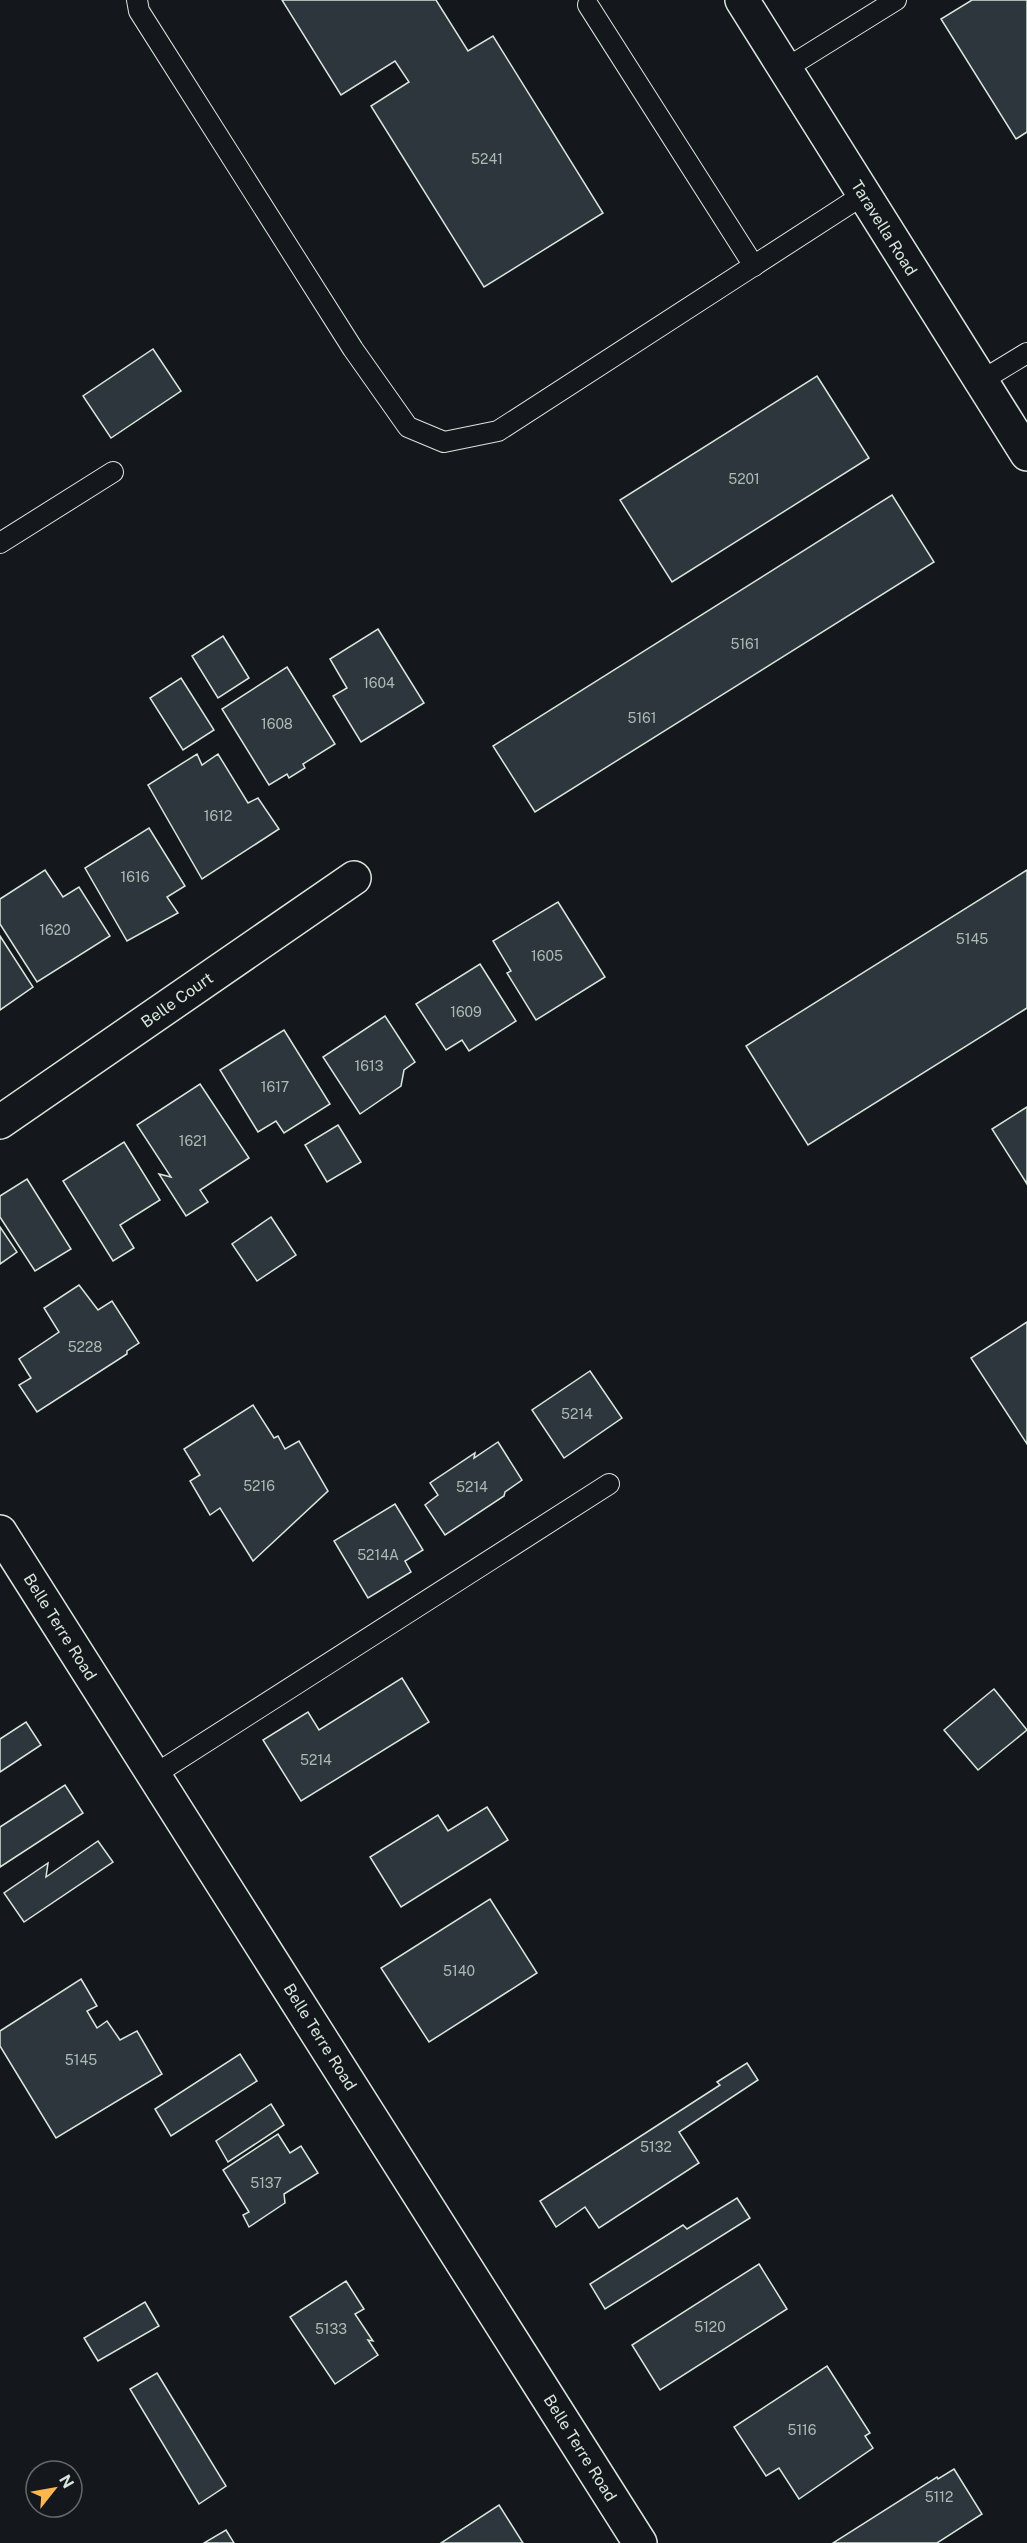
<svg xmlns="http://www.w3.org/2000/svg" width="1027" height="2543" viewBox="0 0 1027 2543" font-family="'Public Sans',sans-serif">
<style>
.building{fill:#2c363c;stroke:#d8e6dc;stroke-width:1.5}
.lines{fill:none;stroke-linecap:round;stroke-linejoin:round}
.lane-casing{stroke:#d8e6dc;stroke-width:22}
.street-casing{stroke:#d8e6dc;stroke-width:36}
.secondary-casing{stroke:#d8e6dc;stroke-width:36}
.lane{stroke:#14181c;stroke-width:20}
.street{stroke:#14181c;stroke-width:33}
.secondary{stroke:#14181c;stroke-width:33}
.labels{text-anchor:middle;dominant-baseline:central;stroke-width:4.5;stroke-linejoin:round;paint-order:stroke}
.number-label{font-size:14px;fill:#adbab4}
.street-label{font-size:16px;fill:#d8e6dc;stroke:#14181c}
</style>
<rect width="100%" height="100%" fill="#14181c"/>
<g class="building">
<path d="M282,0H436L468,51L493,36L603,213L484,287L371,106L409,82L395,61L341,95Z"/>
<path d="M972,0H1027V132L1016,139L941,19Z"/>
<path d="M153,349L181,391L111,438L83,396Z"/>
<path d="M817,376L869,458L672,582L620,500Z"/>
<path d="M892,495L934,562L535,812L493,746Z"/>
<path d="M378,629L424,703L361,742L333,696L347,688L330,659Z"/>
<path d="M223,636L249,678L218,698L192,656Z"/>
<path d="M287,667L335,744L303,764L305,768L289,778L287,774L269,785L222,709Z"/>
<path d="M181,678L214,730L183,750L150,698Z"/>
<path d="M197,754L202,765L218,754L248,803L258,798L279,829L202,879L148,785Z"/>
<path d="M149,828L185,886L167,897L178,913L127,941L85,868Z"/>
<path d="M45,870L63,897L79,887L110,936L37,982L0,924V899Z"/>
<path d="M1027,870V1008L808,1145L746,1046Z"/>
<path d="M558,902L605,977L536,1020L507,973L511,971L493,941Z"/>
<path d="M0,936L33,987L0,1010Z"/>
<path d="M480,964L516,1021L469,1051L462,1040L446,1050L416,1004Z"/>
<path d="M385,1016L415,1062L404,1070L401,1086L360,1114L323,1057Z"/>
<path d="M284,1030L330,1104L284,1133L276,1121L258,1132L220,1070Z"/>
<path d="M200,1084L249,1158L200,1190L208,1202L186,1216L159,1174L171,1177L137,1125Z"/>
<path d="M1027,1107V1184L992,1129Z"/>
<path d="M338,1125L361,1162L327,1182L305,1145Z"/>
<path d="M124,1142L160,1200L120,1225L134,1248L113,1261L63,1181Z"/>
<path d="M27,1179L71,1249L35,1271L0,1217V1196Z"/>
<path d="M271,1217L296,1255L257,1281L232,1244Z"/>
<path d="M0,1227L17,1252L0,1264Z"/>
<path d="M79,1285L98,1310L112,1301L139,1343L127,1351V1354L37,1412L19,1385L31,1378L19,1359L59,1332L44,1308Z"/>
<path d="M1027,1322V1444L971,1358Z"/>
<path d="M590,1371L622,1418L564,1458L532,1410Z"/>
<path d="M253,1405L274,1438L278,1436L285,1449L299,1441L328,1491L253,1561L220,1508L210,1515L190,1481L200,1475L184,1449Z"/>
<path d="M498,1442L522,1480L505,1492L504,1496L445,1535L425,1505L438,1495L430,1483L475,1453L474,1458Z"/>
<path d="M395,1504L423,1550L405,1561L411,1572L368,1598L334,1541Z"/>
<path d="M402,1678L429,1722L301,1801L263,1740L308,1712L319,1730Z"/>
<path d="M994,1689L1027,1730L978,1770L944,1730Z"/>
<path d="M26,1722L41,1745L0,1772V1739Z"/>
<path d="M65,1785L83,1813L0,1867V1827Z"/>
<path d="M487,1807L508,1840L401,1907L370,1857L438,1815L448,1831Z"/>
<path d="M98,1841L113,1862L24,1922L4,1893L48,1863L46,1877Z"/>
<path d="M490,1899L537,1973L429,2042L381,1968Z"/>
<path d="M81,1979L97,2006L87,2011L97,2028L107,2021L120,2040L137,2031L162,2074L56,2138L0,2046V2031Z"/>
<path d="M240,2054L257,2081L171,2136L155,2109Z"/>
<path d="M747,2063L758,2080L679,2132L699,2163L599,2228L585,2207L556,2227L540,2201L720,2085L717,2082Z"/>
<path d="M271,2104L284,2125L228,2162L216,2141Z"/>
<path d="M278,2134L290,2153L301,2146L318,2173L284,2194L285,2203L249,2227L243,2215L249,2212L223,2170Z"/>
<path d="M737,2198L750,2218L605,2309L590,2284L683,2225L687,2229Z"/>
<path d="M759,2264L787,2309L660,2390L632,2345Z"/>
<path d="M346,2281L364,2309L355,2314L373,2341L368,2340L378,2355L335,2384L290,2317Z"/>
<path d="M145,2302L159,2326L98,2361L84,2338Z"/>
<path d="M827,2366L870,2433L865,2436L873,2448L799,2499L779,2468L766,2476L734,2427Z"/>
<path d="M157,2373L226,2486L199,2504L130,2389Z"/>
<path d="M954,2469L982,2514L937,2543H833L937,2477L938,2479Z"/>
<path d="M499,2505L523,2543H441Z"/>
<path d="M226,2530L234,2543H204Z"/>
</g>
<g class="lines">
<defs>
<g id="lane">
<path d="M137,0L139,11L353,349L408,427L444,442L498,431L863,195"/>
<path d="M588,5L754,266"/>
<path d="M785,69L896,0"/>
<path d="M981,381L1027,353"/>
<path d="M0,543L113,472"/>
<path d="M154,1775L609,1484"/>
</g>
<g id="street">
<path d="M742,0L1027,454"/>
<path d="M0,1122L354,878"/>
</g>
<path id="secondary" d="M0,1532L640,2543"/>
</defs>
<use href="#lane" class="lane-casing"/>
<use href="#street" class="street-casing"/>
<use href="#secondary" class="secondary-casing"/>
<use href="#lane" class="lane"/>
<use href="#street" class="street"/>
<use href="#secondary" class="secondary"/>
</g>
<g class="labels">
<g class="number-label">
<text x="487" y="159">5241</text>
<text x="744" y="479">5201</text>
<text x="745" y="644">5161</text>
<text x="379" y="683">1604</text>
<text x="642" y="718">5161</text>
<text x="277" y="724">1608</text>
<text x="218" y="816">1612</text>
<text x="135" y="877">1616</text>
<text x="55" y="930">1620</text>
<text x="972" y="939">5145</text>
<text x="547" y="956">1605</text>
<text x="466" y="1012">1609</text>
<text x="369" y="1066">1613</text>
<text x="275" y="1087">1617</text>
<text x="193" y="1141">1621</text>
<text x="85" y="1347">5228</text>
<text x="577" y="1414">5214</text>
<text x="259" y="1486">5216</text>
<text x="472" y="1487">5214</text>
<text x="378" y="1555">5214A</text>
<text x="316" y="1760">5214</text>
<text x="459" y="1971">5140</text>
<text x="81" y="2060">5145</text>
<text x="656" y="2147">5132</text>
<text x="266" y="2183">5137</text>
<text x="710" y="2327">5120</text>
<text x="331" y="2329">5133</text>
<text x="802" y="2430">5116</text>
<text x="939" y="2497">5112</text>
</g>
<g class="street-label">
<text transform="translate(884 228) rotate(58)">Taravella Road</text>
<text transform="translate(177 1000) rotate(-35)">Belle Court</text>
<text transform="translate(60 1627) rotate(58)">Belle Terre Road</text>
<text transform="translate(320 2037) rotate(58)">Belle Terre Road</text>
<text transform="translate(580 2448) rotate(58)">Belle Terre Road</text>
</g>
</g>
<g transform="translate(54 2489) rotate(59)"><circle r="28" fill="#14181c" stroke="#626a69" stroke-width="1.5"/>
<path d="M0-4.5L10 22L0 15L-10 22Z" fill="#ffb74d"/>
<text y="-9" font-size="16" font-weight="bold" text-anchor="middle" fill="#d8e6dc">N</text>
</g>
</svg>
